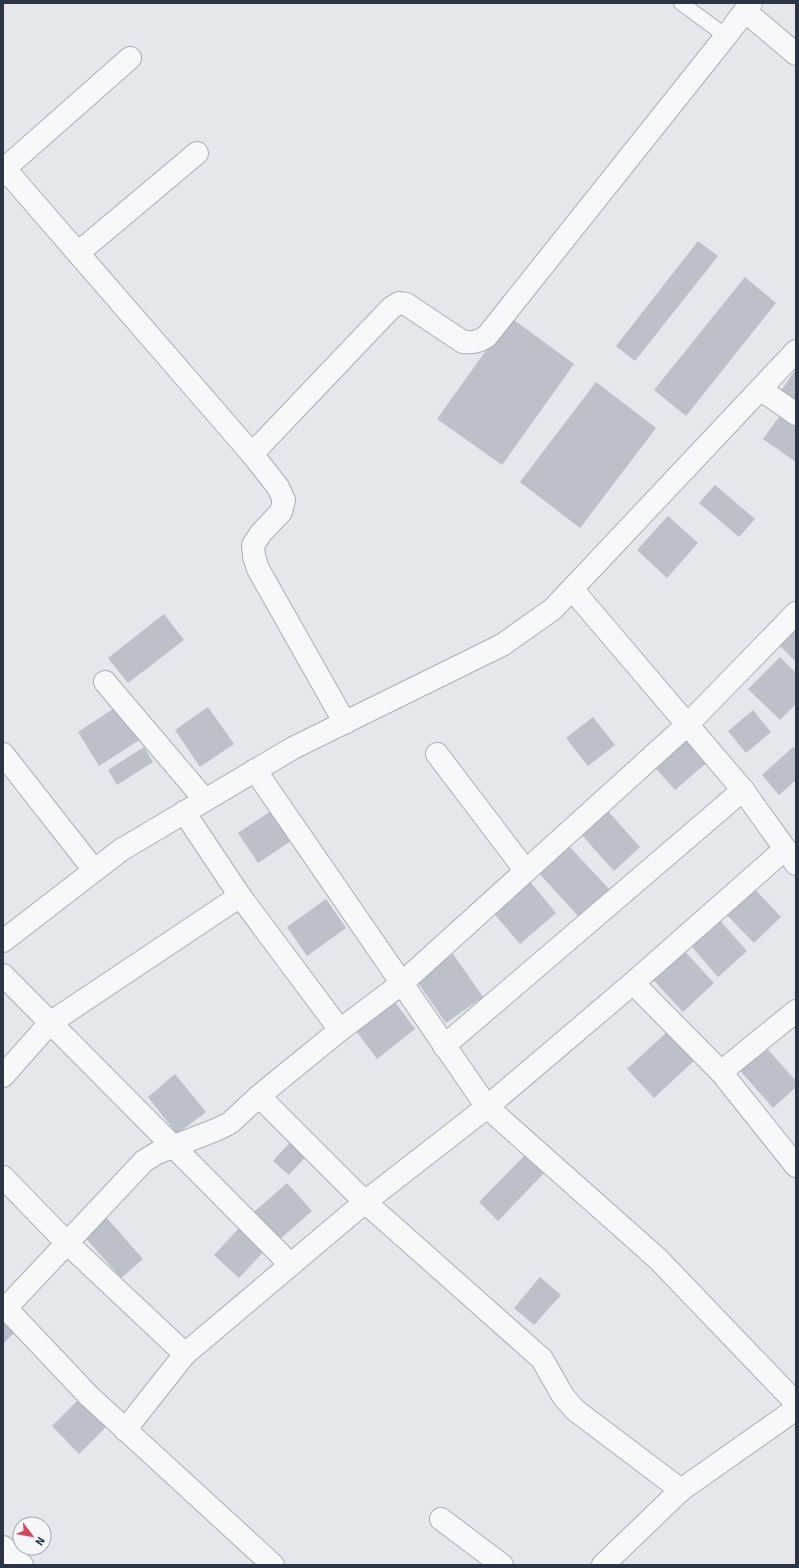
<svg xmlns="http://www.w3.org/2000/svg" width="799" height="1568" viewBox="0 0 799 1568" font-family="Signika,sans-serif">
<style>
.building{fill:#bbc0ca}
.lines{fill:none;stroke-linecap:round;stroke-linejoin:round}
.service-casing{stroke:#a9aeb7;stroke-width:16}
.minor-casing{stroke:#a9aeb7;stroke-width:24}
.tertiary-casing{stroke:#a9aeb7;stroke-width:24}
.service{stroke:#f7f8fa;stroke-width:14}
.minor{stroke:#f7f8fa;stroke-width:22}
.tertiary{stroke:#f7f8fa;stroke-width:22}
</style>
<rect width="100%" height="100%" fill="#e4e7ec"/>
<g class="building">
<path d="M698,241L718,256L635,361L616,346Z"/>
<path d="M745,277L776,303L686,416L654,390Z"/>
<path d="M510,317L574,364L502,465L437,419Z"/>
<path d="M796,369V407L778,395Z"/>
<path d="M596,382L656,428L580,528L520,482Z"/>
<path d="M784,410L796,418V462L763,439Z"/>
<path d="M715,485L755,519L739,537L699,503Z"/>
<path d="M668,516L698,543L667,578L637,550Z"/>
<path d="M164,614L184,640L128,683L108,658Z"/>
<path d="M796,623V662L777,643Z"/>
<path d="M780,657L796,673V704L780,720L748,689Z"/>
<path d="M119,705L141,739L99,766L78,732Z"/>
<path d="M208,707L234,744L200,767L175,730Z"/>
<path d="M753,710L771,732L746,753L728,731Z"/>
<path d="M593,717L615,745L588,766L566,738Z"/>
<path d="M688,732L711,759L675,790L652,764Z"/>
<path d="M144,747L153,762L117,785L108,770Z"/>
<path d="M793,747L796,750V780L779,795L762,775Z"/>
<path d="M274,809L294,839L258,863L238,833Z"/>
<path d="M606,809L640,847L614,871L580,833Z"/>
<path d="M567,844L610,890L580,918L537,871Z"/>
<path d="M527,878L556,913L520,944L490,909Z"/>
<path d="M749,883L781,917L754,943L721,909Z"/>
<path d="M326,899L346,928L307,956L287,927Z"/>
<path d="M715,915L747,951L718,977L686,940Z"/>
<path d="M679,945L714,983L683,1012L648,974Z"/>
<path d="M453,954L483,997L446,1023L416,980Z"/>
<path d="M395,1002L415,1029L377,1059L357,1032Z"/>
<path d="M670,1029L697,1058L654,1098L627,1069Z"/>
<path d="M761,1042L796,1081V1087L773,1108L735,1065Z"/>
<path d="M175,1074L206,1112L177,1134L148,1097Z"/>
<path d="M293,1139L308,1154L289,1175L273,1161Z"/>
<path d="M529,1151L548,1169L498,1221L479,1202Z"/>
<path d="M287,1183L312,1211L279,1240L254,1212Z"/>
<path d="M105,1216L143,1259L121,1278L83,1235Z"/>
<path d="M241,1226L266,1249L239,1278L214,1255Z"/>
<path d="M540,1277L561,1295L534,1325L514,1308Z"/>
<path d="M3,1318L16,1331L3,1344Z"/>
<path d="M80,1398L107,1426L79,1454L52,1426Z"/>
</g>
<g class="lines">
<defs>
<path id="service" d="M681,3L726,36"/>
<g id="minor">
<path d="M745,11L796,54"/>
<path d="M3,170L130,58"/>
<path d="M3,171L12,177L252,454L278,487L284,500L281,512L261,533L253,545L254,556L258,569L345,723"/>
<path d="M78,253L197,153"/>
<path d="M760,389L796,414"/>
<path d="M252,454L391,308L399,303L406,304L463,342C473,343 478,342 487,336L726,36L751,3"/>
<path d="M572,589L743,790L796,864"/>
<path d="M105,682L205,800"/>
<path d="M3,754L94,870"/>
<path d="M437,754L526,871"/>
<path d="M255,770L487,1107L658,1259L796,1403"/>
<path d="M184,812L240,896L340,1030"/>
<path d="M3,975L291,1265"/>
<path d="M633,983L721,1072L796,1166"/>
<path d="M444,1046L743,790"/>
<path d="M721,1072L796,1011"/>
<path d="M3,1076L50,1023L240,896"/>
<path d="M259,1096L365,1202L542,1359L563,1396L575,1410L681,1490"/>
<path d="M3,1177L67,1243L185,1354"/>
<path d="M3,1305L89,1396L273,1565"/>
<path d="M6,1308L144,1161L157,1153L218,1129L230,1123L259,1096L340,1030L401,984L687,725L796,613"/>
<path d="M125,1430L185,1354L365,1202L487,1107L633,983L785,849"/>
<path d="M441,1519L502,1565"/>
<path d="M3,1547L22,1565"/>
<path d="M603,1565L681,1490L796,1409"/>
</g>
<path id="tertiary" d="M3,941L121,850L293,748L502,645L553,609L796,351"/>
</defs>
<use href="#service" class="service-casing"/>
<use href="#minor" class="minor-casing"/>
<use href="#tertiary" class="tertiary-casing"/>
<use href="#service" class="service"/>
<use href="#minor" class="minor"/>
<use href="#tertiary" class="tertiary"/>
</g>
<rect width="799" height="1568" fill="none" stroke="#2b3445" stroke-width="8"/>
<g transform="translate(32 1536) rotate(122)"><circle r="19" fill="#f4f6f9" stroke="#a4a8b1"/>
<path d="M0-3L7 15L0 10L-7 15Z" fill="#d1495b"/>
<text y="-6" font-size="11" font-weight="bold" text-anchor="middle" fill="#2b3445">N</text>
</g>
</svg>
